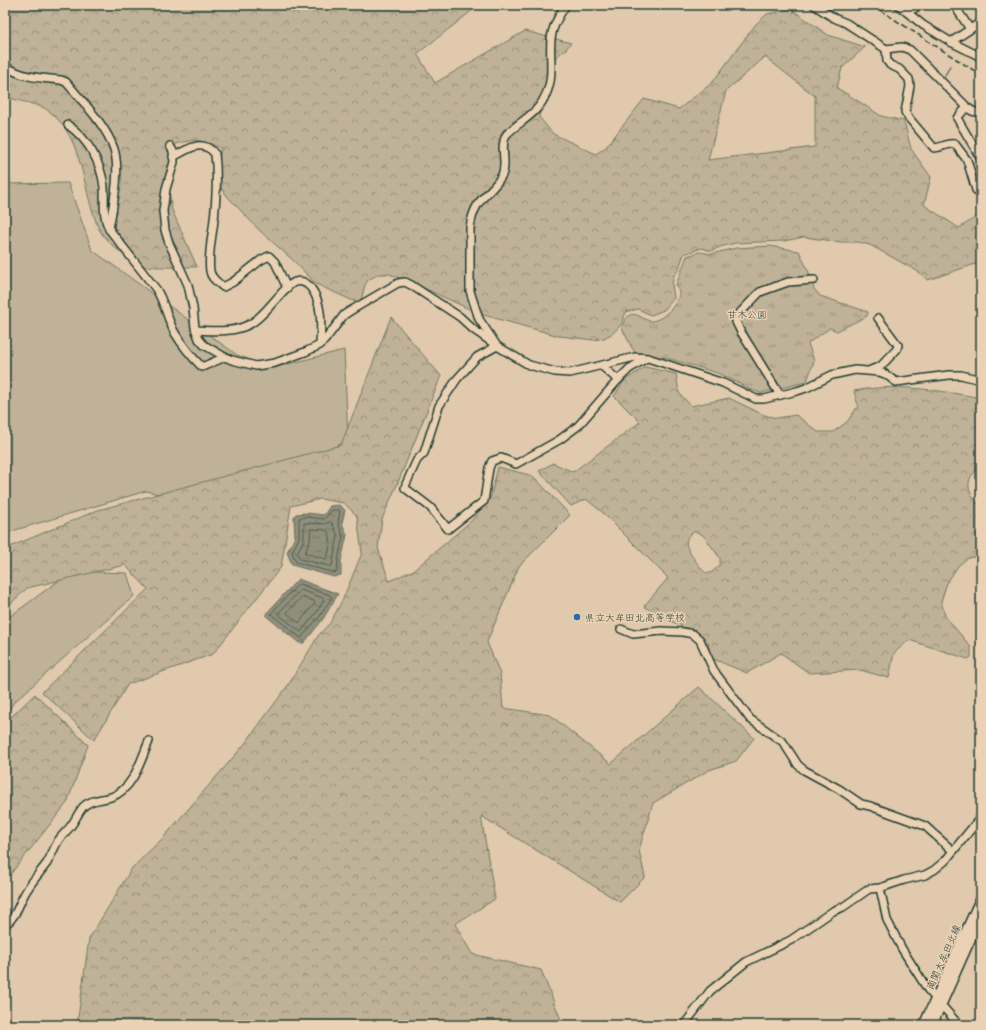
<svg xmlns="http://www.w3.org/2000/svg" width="986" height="1030" viewBox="0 0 986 1030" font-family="Mali,'Klee One',sans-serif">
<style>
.grass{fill:#bfb298;stroke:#6f7866}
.forest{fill:url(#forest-crowns);stroke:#6f7866;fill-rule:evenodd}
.park{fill:url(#park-tufts);stroke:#6f7866}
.water{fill:url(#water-ripples);stroke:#636e5f}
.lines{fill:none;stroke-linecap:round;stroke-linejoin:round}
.shore{stroke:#4c5e50;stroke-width:1}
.stream{stroke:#636e5f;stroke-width:1.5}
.minor-casing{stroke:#1f3d34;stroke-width:10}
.major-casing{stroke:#1f3d34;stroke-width:12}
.minor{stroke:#ecd2b4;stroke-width:7}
.major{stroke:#ecd2b4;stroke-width:9}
.rail{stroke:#1f3d34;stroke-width:1.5;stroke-dasharray:6 3;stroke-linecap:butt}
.poi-dot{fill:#1f6fb2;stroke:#ecd2b4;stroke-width:1.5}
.labels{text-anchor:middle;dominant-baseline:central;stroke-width:3;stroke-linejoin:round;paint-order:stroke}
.park-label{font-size:10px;fill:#2f493e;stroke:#ecd2b4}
.poi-label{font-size:10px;fill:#1f3d34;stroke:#ecd2b4;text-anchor:start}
.street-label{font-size:10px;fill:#1f3d34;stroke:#ecd2b4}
</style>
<defs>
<pattern id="forest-crowns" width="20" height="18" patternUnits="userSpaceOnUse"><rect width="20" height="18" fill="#bfb298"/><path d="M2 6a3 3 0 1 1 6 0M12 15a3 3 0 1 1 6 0" fill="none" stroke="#9b927d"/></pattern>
<pattern id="park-tufts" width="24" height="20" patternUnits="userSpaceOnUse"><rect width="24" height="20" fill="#bfb298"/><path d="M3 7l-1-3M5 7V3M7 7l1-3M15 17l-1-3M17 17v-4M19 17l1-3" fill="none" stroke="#9b927d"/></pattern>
<pattern id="water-ripples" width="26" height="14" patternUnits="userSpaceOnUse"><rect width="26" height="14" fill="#908f7b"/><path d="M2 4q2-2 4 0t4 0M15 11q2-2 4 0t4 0" fill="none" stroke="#757666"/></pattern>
</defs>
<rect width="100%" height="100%" fill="#e0c9ac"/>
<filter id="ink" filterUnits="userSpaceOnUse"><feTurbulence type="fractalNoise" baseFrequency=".025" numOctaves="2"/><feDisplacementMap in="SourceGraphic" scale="8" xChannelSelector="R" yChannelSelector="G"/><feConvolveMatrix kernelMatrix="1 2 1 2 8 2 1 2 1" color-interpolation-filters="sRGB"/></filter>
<g filter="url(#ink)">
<g class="grass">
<path d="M68,183L92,250L237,355L272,368L344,350L348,440L300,465L198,503L146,491L12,531L5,535V184Z"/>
<path d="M72,571L127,573L134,596L14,702L5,716V620Z"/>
</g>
<g class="forest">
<path d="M5,5H479L417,54L435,83L525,31L571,43L565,50L556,57L552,64L547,79L539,117L553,134L596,154L606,147L644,99L679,109L712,83L755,25L767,14L791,9L828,35L865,47L842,68L837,88L858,101L881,116L904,121L911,149L931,177L924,205L959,228L981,214V262L928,280L917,271L870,245L858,242H841L804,237L784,241L735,243L720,247L711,251L702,248L684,254L678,271L674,275L672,284L674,298L664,310L651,315L638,309L626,312L621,325L613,333L604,338L594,340L559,336L480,314L413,283L389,274H379L368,280L365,285L360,304L316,284L295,262L259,230L228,197L216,181L221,148C201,140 197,138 176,144L166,174L172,210L197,267C187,267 145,268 139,265C128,259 109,244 102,234C96,225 94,215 91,206C81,171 78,131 46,109C37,104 15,100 5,97ZM765,57L815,96V147L708,160L726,91Z"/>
<path d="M391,317L441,376L399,480L382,519L378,548L389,581L414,570L470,522L490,499L498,467L533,476L570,515L519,566L487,642L500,674L503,708L550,715L611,764L699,687L754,738L736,761L709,770L653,803L639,850L645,877L620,902L481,816L495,899L455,924L472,954L541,970L563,1025H77L89,939L132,868L164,837L244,745L289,684L318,636L330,623L343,599L362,553L357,516L344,503L320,499L291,506L281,567L213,654L128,684L94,740L42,692L148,589L125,565L27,588L5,609V549L98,510L341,445Z"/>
<path d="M645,367L676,374L679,393L691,406L729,398L764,415L777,418L796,415L818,432H833L847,422L858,406L854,391C894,383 936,390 976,397L981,396V466C978,469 974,472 972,475C964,488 973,498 981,507V559L971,557L966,559L958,566L947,583L941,601L945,616L970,646L971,650V657L968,659L909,640L894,653L889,678L860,670L809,673L781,653L747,673L711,658L708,643L678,624L659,617L644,606L668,578L601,511L586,499L571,506L539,471L553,463L573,472L640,422L614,396L625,380ZM694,532H698L704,536L720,558V564C717,568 712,574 707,573C703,572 700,567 698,564C691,555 678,540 694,532Z"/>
<path d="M35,694L88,745L67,803L5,881V723Z"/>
</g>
<path class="park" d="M770,246L799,251L810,275L814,289L820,296L868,312L867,316L837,331L830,328L808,343L814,361L807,381L802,383L761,393L748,389L737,382L717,373L691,365L667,358L636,353L632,348L622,328C623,323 626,317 630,315C638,312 644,321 651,321C662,321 679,304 679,293C679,291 677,287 676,285L687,256L700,252L711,254L736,248Z"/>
<g class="water">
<path d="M339,505L345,510L342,523L347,535L341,561V575L334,577L292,565L287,552L295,537L294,517L296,514L307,513L324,515L330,506Z"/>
<path d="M298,579L338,594L323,619L304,643H299L265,615Z"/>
</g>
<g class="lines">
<g class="shore">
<path d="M332,510H338L340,511L338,523L343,536L338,560L337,572L334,573L296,562L292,552L299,538V518L307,517L324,519Z"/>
<path d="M330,522L332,523L338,536L332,566H330L300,559L297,553L304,540V523L324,524Z"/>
<path d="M311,529L327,530C333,537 330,550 326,559L305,553L310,541Z"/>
<path d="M299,584L330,595L332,597L320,616L301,638L271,614Z"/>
<path d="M301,590L323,598L324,600L316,613L301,632L278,614Z"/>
<path d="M302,597L314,601L315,603L299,623L287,613Z"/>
</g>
<path class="stream" d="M943,79L950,66"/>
<defs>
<g id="minor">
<path d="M566,5C559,15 552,27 551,39C549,63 556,79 542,102C533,117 517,123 506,135C499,149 508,162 502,175C496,187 485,194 478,204C473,212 471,220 470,228V291L479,319L497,346L529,365L555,372L570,373L635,357L648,358L723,383L756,399H764L797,391L806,388L832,375L855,370L879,372L885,374L896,382L949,375H961L981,380"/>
<path d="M814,5L834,18L846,23L886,49L902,47L910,50L967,107L972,111L981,113"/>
<path d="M898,5L923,25L951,42L981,57"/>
<path d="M954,5L970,29"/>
<path d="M907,12L921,5"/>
<path d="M951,42L981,22"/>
<path d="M886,49L887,61L890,65L899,69L909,79L910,86L905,112L908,117L934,148C943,148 947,142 955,144L967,160L976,190L981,187"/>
<path d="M5,66C23,78 41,78 61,80L66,82C82,101 106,125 114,149C121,172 113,205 109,229"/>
<path d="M967,107L957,118L981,159"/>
<path d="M68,125C88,139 101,162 104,187C105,203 102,214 109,229L156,289C165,303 167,319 175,333C182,345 192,357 202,367L225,357"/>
<path d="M170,146L173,151L174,162L166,189L163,211L165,230L169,243L188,285L193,308L195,328L199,339L204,345L225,357L232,360L256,366L275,363L305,352L318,346L325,340L344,315L350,311L398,283L405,282L411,285L460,317L474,330L497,346L477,357L457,379L439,406L424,453L417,460L406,484L405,488L430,507L448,529L484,501L489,468L492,461L501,458L516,464L559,440L578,426L618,380L629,369L645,359"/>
<path d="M173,157C188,149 202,138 215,154C218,178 216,204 213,228C211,242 208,257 210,271C211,279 218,282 223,287L233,282L261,260L269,256L275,262L287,288"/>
<path d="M196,330C214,331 233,333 250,324C267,315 282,287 295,282C302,280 307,283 311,288C323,304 321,326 320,345"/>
<path d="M602,366L618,380"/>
<path d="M871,370L881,366L897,349L898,345L878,318"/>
<path d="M780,395L741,332L736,322L738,315L760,292L788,282L814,280"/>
<path d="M621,629L633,634L661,631L683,632L693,634L700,640L714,671L750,719L783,742L798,765L804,770L839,789L861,804L870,806L925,826L953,851"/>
<path d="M880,888L887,920L902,949L928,990L959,1025"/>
<path d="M5,925C16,917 18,906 24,895C30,883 39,874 47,863C51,856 54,848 58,841C61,836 66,832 70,827C75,821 78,813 83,807C91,799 101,800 111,797C133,790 141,760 149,741"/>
<path d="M684,1025L710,991L746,962L791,940L833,911L843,907L869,889L880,888L904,880L925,875L934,870L945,861L981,817"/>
</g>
<g id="major">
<path d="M924,1025L981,898"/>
<path d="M932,1025L981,915"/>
</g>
</defs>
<use href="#minor" class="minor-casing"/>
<use href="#major" class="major-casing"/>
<use href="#minor" class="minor"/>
<use href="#major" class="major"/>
<path class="rail" d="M872,5L981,75"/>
</g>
</g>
<circle class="poi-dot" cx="577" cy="617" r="4"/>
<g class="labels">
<g class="park-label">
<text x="747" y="314">甘木公園</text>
</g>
<g class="poi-label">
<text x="585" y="617">県立大牟田北高等学校</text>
</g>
<g class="street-label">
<text transform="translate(943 957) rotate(-66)">南関大牟田北線</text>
</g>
</g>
<rect width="986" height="1030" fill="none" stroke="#ecd2b4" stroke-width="20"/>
<rect x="10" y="10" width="966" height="1010" fill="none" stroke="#1f3d34" stroke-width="1.5" filter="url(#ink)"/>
</svg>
